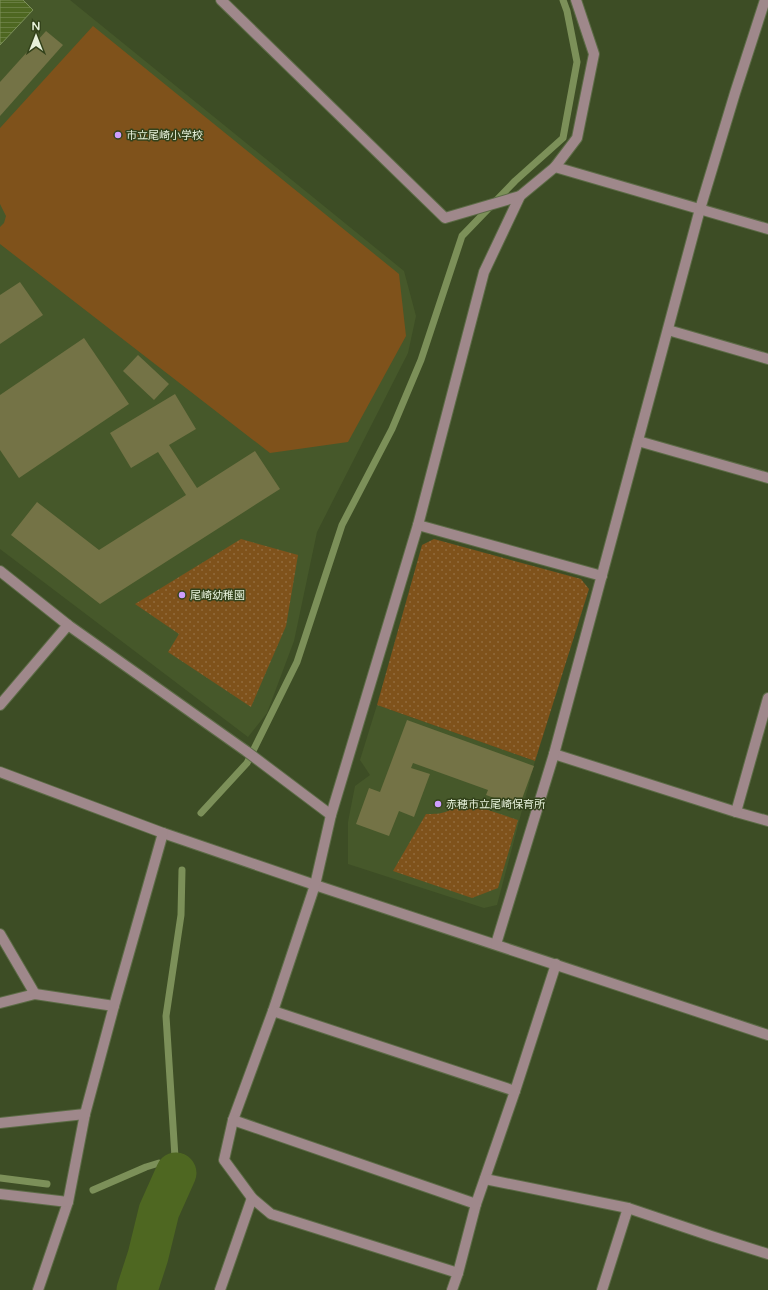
<svg xmlns="http://www.w3.org/2000/svg" width="768" height="1290" viewBox="0 0 768 1290" font-family="'Varela Round','Noto Sans JP',sans-serif">
<style>
.built{fill:#46582a}
.park{fill:url(#park-dots)}
.garden{fill:#7f521b}
.water{fill:url(#water-rules);stroke:#7c9059}
.lines{fill:none;stroke-linecap:round;stroke-linejoin:round}
.stream{stroke:#7c9059;stroke-width:7}
.river{stroke:#4e6721;stroke-width:41}
.building{fill:#747346}
.minor-casing{stroke:#5c6b46;stroke-width:12}
.minor{stroke:#9f888b;stroke-width:10}
.poi-dot{fill:#cf9eff;stroke:#33421b;stroke-width:1.5}
.labels{text-anchor:middle;dominant-baseline:central;stroke-width:3;stroke-linejoin:round;paint-order:stroke}
.poi-label{font-size:11px;fill:#e7f1db;stroke:#33421b;text-anchor:start}
</style>
<defs>
<pattern id="park-dots" width="8" height="8" patternUnits="userSpaceOnUse"><rect width="8" height="8" fill="#7f521b"/><path d="M2 2h.1M6 6h.1" fill="none" stroke="#916b3c" stroke-width="1.8" stroke-linecap="round"/></pattern>
<pattern id="water-rules" width="6" height="5" patternUnits="userSpaceOnUse"><rect width="6" height="5" fill="#4e6721"/><path d="M0 2.5h6" fill="none" stroke="#687d41"/></pattern>
</defs>
<rect width="100%" height="100%" fill="#3d4d25"/>
<g class="built">
<path d="M0,0H70L404,271L416,316L408,353L317,532L294,641L267,713L248,737L0,549Z"/>
<path d="M377,705L535,761L497,905L484,908L348,864V822L355,786L370,775L360,760Z"/>
</g>
<g class="park">
<path d="M241,539L298,555L286,626L251,707L168,652L179,634L135,604Z"/>
<path d="M434,539L581,579L589,589L535,761L377,705L422,545Z"/>
<path d="M461,801L518,820L498,888L472,898L393,871L426,814C443,814 449,813 461,801Z"/>
</g>
<path class="garden" d="M93,26L399,274L406,336L348,442L270,453L0,244V227L4,223L6,216L0,204V128Z"/>
<path class="water" d="M0,0H23L33,10L0,45Z"/>
<g class="lines">
<g class="stream">
<path d="M201,813L247,763L297,662L342,525L392,429L421,360L462,236L515,181L563,138L577,62L567,11L563,0"/>
<path d="M176,1173L166,1016L181,915L182,870"/>
<path d="M0,1178L47,1184"/>
<path d="M93,1190L146,1167L159,1163L176,1173"/>
</g>
<path class="river" d="M137,1290L148,1256L159,1211L176,1173"/>
</g>
<g class="building">
<path d="M46,31L63,45L0,116V82Z"/>
<path d="M20,282L43,315L0,344V295Z"/>
<path d="M84,338L129,404L19,478L0,450V395Z"/>
<path d="M138,355L169,384L154,400L123,371Z"/>
<path d="M175,394L196,429L169,445L197,488L255,451L280,489L100,604L11,535L37,502L99,550L186,495L158,452L131,468L110,433Z"/>
<path d="M407,720L534,766L519,807L486,795L488,790L413,763L411,768L430,774L414,817L399,811L389,836L356,824L369,788L380,792Z"/>
</g>
<g class="lines">
<defs>
<g id="minor">
<path d="M221,0L445,218L520,196"/>
<path d="M555,167L768,229"/>
<path d="M668,330L768,359"/>
<path d="M638,441L768,478"/>
<path d="M418,525L602,576"/>
<path d="M0,571L68,625L246,751L331,815"/>
<path d="M0,705L68,625"/>
<path d="M554,754L736,812L768,821"/>
<path d="M0,772L163,833L315,885L768,1035"/>
<path d="M736,812L768,698"/>
<path d="M0,934L35,994"/>
<path d="M496,944L554,754L700,209L735,93L765,0"/>
<path d="M556,964L515,1091L476,1204L458,1273L271,1214L252,1198L224,1160L233,1120L273,1011L315,885L331,815L418,525L484,272L520,196L555,167L577,138L594,54L576,0"/>
<path d="M0,1003L35,994L114,1006L85,1114L68,1202L38,1290"/>
<path d="M114,1006L163,833"/>
<path d="M273,1011L515,1091"/>
<path d="M233,1120L476,1204"/>
<path d="M0,1123L85,1114"/>
<path d="M485,1179L628,1208L711,1236L768,1254"/>
<path d="M0,1194L68,1202"/>
<path d="M220,1290L252,1198"/>
<path d="M452,1290L458,1273"/>
<path d="M602,1290L628,1208"/>
</g>
</defs>
<use href="#minor" class="minor-casing"/>
<use href="#minor" class="minor"/>
</g>
<g class="poi-dot">
<circle cx="118" cy="135" r="4"/>
<circle cx="182" cy="595" r="4"/>
<circle cx="438" cy="804" r="4"/>
</g>
<g class="labels">
<g class="poi-label">
<text x="126" y="135">市立尾崎小学校</text>
<text x="190" y="595">尾崎幼稚園</text>
<text x="446" y="804">赤穂市立尾崎保育所</text>
</g>
</g>
<g transform="translate(36 36)" stroke="#33421b" stroke-width="3" paint-order="stroke">
<path d="M0-3L7 15L0 10L-7 15Z" fill="#e7f1db"/>
<text y="-6" font-size="11" font-weight="bold" text-anchor="middle" fill="#e7f1db">N</text>
</g>
</svg>
